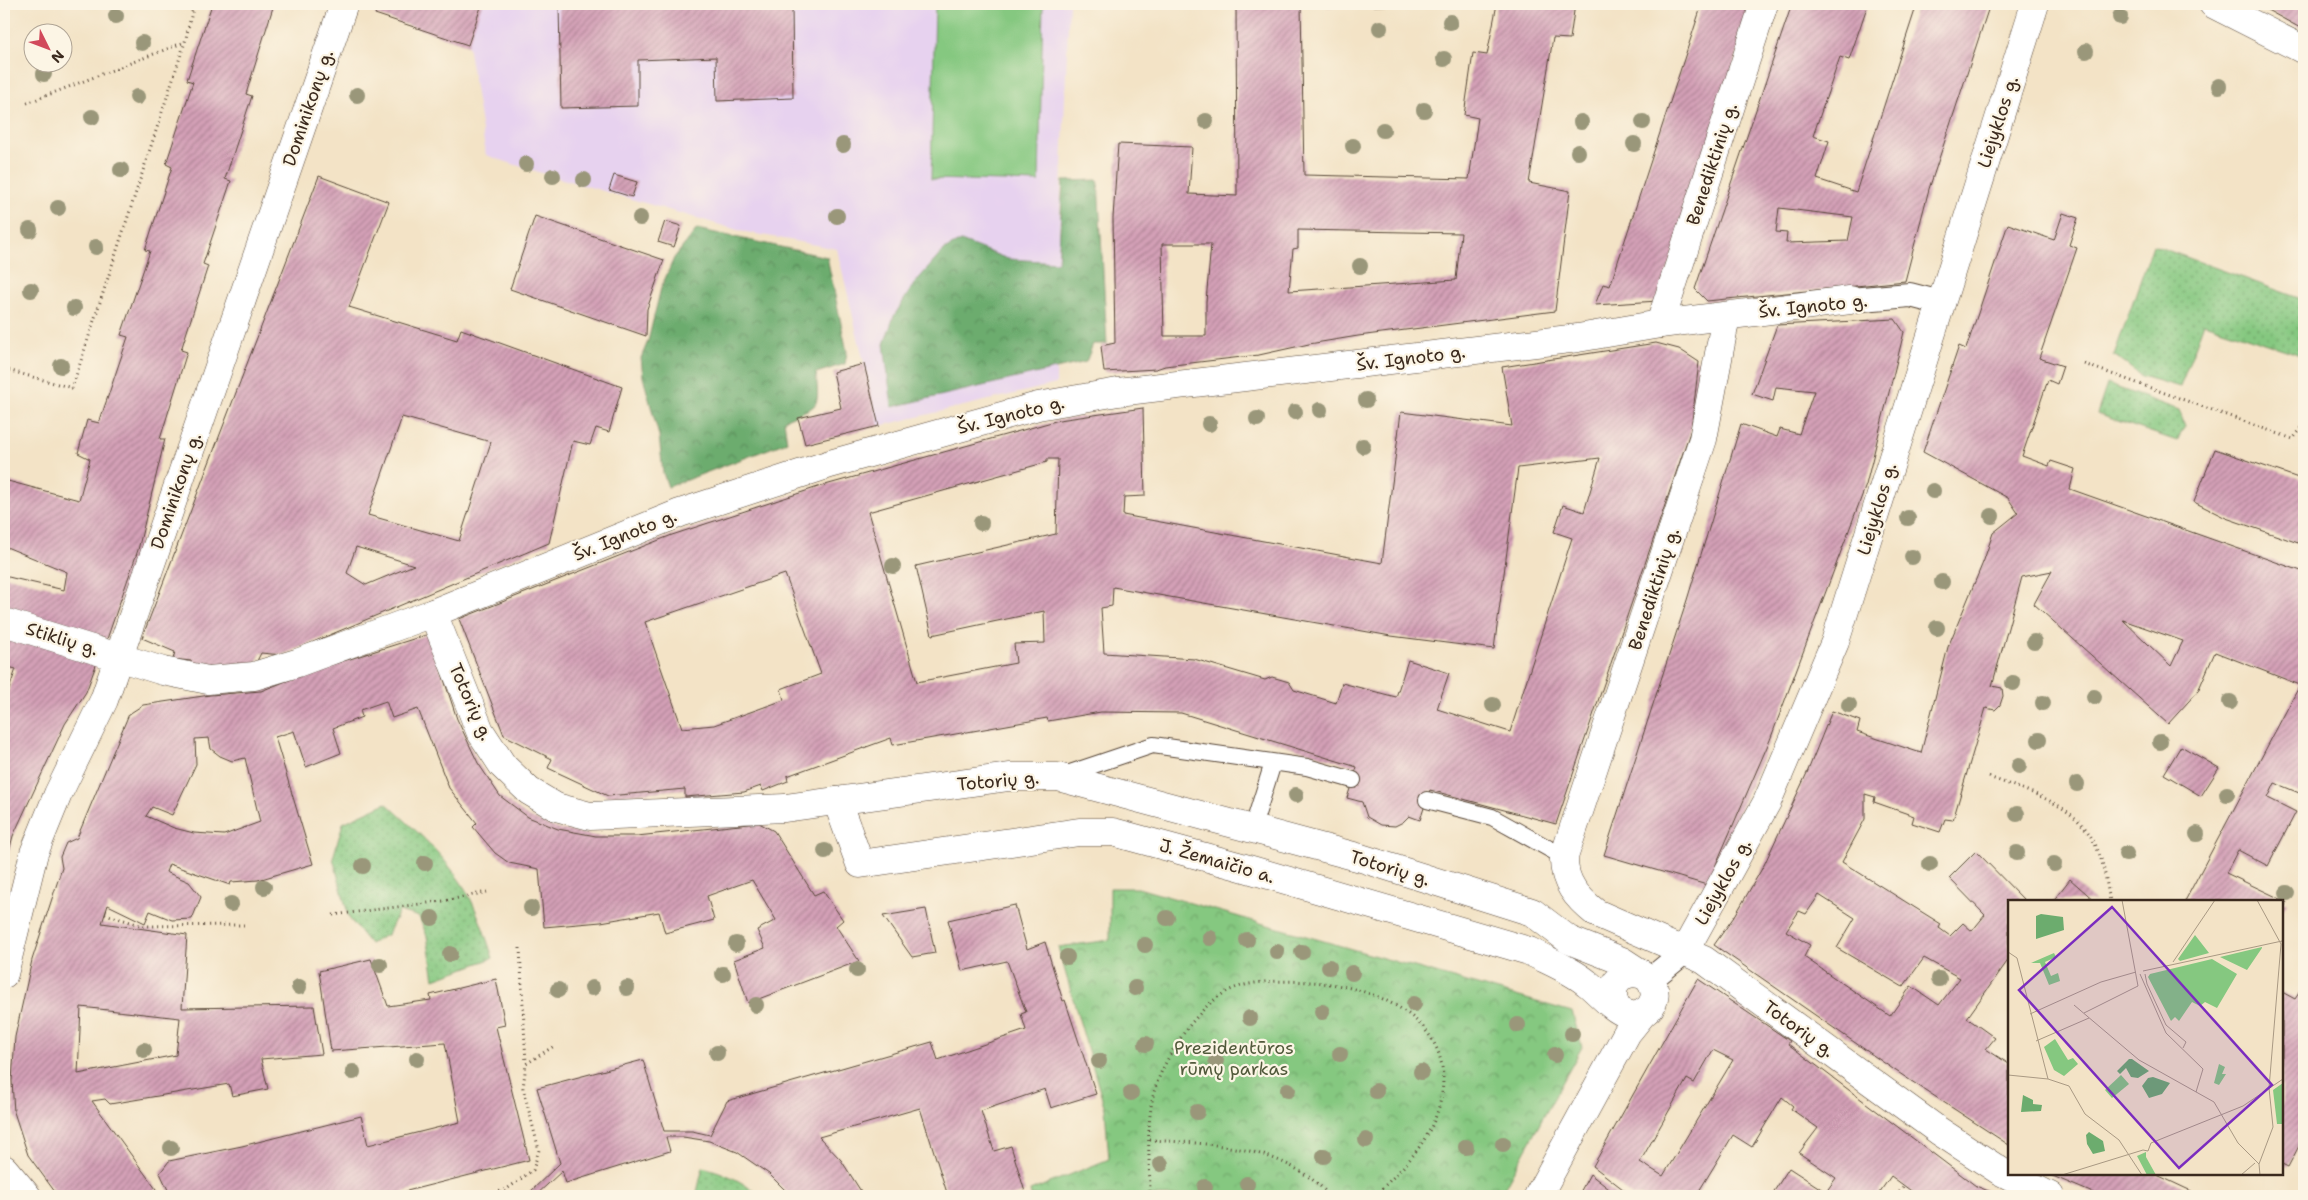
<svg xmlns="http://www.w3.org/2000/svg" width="2308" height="1200" viewBox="0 0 2308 1200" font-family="'Shantell Sans',sans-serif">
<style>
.built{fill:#e7d2ef}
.grass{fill:url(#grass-dots);stroke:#60794f}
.forest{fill:url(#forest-crowns);stroke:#546b46}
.park{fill:url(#park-crowns);stroke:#60794f}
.garden{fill:#85c880;stroke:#60794f}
.building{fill:url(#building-hatch);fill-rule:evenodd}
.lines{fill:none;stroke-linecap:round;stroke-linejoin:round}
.service-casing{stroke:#574637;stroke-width:18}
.pedestrian-casing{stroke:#574637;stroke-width:26}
.minor-casing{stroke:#574637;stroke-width:29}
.path{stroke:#574637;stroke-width:3;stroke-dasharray:1 4;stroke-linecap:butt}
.service{stroke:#fff;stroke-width:16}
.pedestrian{stroke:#fff;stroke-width:24}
.minor{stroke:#fff;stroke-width:28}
.tree{fill:#9a977a}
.labels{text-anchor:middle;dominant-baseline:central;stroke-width:4.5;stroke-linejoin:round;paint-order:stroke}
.street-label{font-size:18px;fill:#3b2a1e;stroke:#fcf5e5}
.park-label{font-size:18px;fill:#51593b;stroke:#fcf5e5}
.inset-road{fill:none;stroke:#a99983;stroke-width:1}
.view{fill:#7b2cbf;fill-opacity:0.15;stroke:#7b2cbf;stroke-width:2.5}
.inset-edge{fill:none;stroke:#3b2a1e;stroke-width:2.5}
</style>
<defs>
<pattern id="grass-dots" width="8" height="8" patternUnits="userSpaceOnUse" patternTransform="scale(1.25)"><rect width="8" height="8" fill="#85c880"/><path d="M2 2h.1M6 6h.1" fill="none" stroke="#6ea368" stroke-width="1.8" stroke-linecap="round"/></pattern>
<pattern id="forest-crowns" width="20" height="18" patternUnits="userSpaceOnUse" patternTransform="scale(1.25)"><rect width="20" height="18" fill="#6cac6e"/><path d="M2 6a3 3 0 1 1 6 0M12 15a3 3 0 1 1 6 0" fill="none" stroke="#5a8c5a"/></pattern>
<pattern id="park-crowns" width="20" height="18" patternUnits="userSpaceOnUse" patternTransform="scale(1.25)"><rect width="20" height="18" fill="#85c880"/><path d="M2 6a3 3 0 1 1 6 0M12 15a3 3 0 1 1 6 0" fill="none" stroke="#6ea368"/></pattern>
<pattern id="building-hatch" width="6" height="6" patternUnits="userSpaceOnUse" patternTransform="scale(1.25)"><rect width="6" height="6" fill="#d4a0b7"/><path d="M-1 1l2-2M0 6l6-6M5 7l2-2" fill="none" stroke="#ad8394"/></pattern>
</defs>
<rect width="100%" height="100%" fill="#fcf5e5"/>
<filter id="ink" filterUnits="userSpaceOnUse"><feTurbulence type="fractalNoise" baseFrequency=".02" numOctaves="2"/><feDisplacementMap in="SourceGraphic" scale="10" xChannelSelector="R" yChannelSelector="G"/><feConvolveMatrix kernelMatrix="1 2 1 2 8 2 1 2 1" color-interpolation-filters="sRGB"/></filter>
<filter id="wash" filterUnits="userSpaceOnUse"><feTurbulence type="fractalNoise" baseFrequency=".0096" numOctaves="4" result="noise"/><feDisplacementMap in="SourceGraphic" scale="20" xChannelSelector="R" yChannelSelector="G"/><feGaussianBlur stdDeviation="1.12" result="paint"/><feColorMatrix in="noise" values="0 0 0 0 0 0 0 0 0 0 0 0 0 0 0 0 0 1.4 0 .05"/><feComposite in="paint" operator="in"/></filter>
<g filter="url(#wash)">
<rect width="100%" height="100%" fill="#f3e3c6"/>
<path class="built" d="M379,4H1069L1058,262L1056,384L879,426L837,249L741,231L528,169L486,155L468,45L375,14Z"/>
<g class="grass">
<path d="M2153,245L2304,300V356L2204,323L2180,387L2141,376L2114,355Z"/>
<path d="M2107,384L2179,410L2185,426L2177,441L2097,414Z"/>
<path d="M386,803C412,827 440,851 460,881C475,902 485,934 493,958L434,979L427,936L419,917L399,911L388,934L370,944L349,918L333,858L343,823Z"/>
<path d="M703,1167C726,1173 742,1181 760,1196H696Z"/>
</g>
<g class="forest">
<path d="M1098,180L1107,344H1093L1086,362L892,407L884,344L894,316L914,284L944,250L961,241L1008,259L1058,262L1063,181Z"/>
<path d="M697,229L827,257L847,352L845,364L816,373C820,413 818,404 784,420L787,442L668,487L663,473L659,436L643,377L641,358L648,341L661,288L674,258Z"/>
</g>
<path class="park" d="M1110,888H1138L1572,1012L1582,1047L1500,1196H1031L1030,1191L1109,1159L1105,1109L1058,947L1110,940Z"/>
<path class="garden" d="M935,4H1043L1039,182L931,179Z"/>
<g id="blocks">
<g class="building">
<path d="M212,4H274L246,94L252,96L225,179L231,181L203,264L208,266L181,350L187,352L160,439H165L138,550L107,639L4,612V576L64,590L67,572L4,546V480L79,500L90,459L78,453L87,420L99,423L128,337L121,335L150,251L145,250L172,167L166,164L193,82L187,80Z"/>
<path d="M379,4H482L468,45L375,14Z"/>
<path d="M559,4H792L793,98L717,101L716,57L638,60V106L561,108Z"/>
<path d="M1236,4H1301L1304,175L1469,179L1478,118L1464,115L1473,53L1487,55L1497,4H1575L1570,39L1553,38L1529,183L1570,191L1555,311L1358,336L1309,344L1259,355L1165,366L1156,369L1104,372L1101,346L1115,343L1113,218L1118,144L1192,147L1189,194L1237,196ZM1298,230L1461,233L1456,280L1289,291L1293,249L1298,248ZM1162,244H1211L1206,302V336H1164Z"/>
<path d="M1326,4H1411V5L1327,7Z"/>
<path d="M1702,4H1754L1658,301L1595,305L1603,284L1610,286Z"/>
<path d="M1792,4H1868L1849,60L1840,57L1813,136L1829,141L1817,179L1856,192L1917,4H1990L1929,189L1905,281L1707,301L1695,289ZM1779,208L1853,217L1848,241L1786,243L1787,233L1776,232Z"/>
<path d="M2261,4H2304V30L2260,6Z"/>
<path d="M614,175L637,182L632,197L609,190Z"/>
<path d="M319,176L389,202L349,307L457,340L461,329L622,387L609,432L596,428L590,445L573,441L549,543L282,655L261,653L255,665L237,663V667L192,665L191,661L173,659L175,652L142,638ZM402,417L491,442L459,541L368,515ZM356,547L414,565L366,585L347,573Z"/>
<path d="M2063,213L2078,218L2069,245L2077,248L2039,358L2063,366L2057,384L2048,380L2022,456L2049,466L2051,461L2075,469L2070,489L2304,572V795L2275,783L2268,798L2296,812L2268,866L2238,850L2226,873L2287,902L2282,911V901H2185L2300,685L2215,652L2198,691L2168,724L2034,604L2052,571L2022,577L1992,686L2002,688L2003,696L2000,705L1995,710L1986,708L1953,820L1945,819L1940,832L1912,823L1914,816L1874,802L1875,797L1865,794V819L1842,862L1941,924L1939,928L1950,936L1963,923L1972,931L1985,915L1949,878L1976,851L2025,901H2009V959L1967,1018L1995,1038L1986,1049L2009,1064V1145L1893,1069L1714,945L1736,914L1764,865L1807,773L1832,711L1860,721L1857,732L1921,753L1948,647L1984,560L1993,533L2018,513L2008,498L1923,452L1959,346L1966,349L2008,224L2054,240ZM2123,620L2183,641L2171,666ZM1819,895L1855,918L1837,948L1903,987L1924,958L1960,978L1939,1005L1911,986L1890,1016L1804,957L1810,945L1786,931L1799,911L1806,914Z"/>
<path d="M535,216L664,260L647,309L646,336L510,289Z"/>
<path d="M665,221L681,226L674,247L658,242Z"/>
<path d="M1895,319L1904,332L1866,485L1770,740L1707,885L1604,855L1687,600L1741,424L1777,437L1780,429L1799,434L1814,391L1776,387L1773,401L1752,394L1777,325Z"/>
<path d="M1656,343L1679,349L1699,362L1691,429L1556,824L1430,790L1420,820L1409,816L1403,822L1395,826L1381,825L1367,817L1362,802L1347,798L1357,767L1181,713L1101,712L1048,721L1047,718L893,745L891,738L787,776L788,781L763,791L761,786L744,792L685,797V789L608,796L548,768L552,759L504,735L459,619L672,535L818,487L1059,420L1143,408L1145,496L1124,497L1123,515L1382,563L1401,412L1512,426L1502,367ZM1600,458L1584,512L1563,505L1554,532L1572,538L1510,732L1437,709L1449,673L1408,660L1396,697L1342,683L1336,703L1294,690L1289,682L1272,677L1265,680L1194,659L1104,653L1101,608L1112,606L1113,587L1391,636L1494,649L1518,468ZM1047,459H1058L1056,534L916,566L932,635L1044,611L1045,643L1014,644L1016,663L917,682L868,512L1047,462ZM785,574L821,674L781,689L784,700L714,725L682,728L645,622Z"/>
<path d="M864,364L879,426L805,444L798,418L841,408L833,372Z"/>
<path d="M2215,449L2304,480V545L2226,518L2194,502Z"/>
<path d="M4,630L99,657L86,692L65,724L13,836L4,870V704L16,669L4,666Z"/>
<path d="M429,634L457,719L478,763L500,796L528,817L558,829L596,836H637L759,823L774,831L814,895L823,891L843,920L836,926L859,961L748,1003L734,960L765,948L757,930L776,920L752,880L707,896L714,920L665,933L659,912L601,922L544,927L539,869L509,863L495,853L473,827L477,823L449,788L418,709L392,718L386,701L360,710L362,717L333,728L341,753L306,767L294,731L275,737L313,864L258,880L231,882L230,885L169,864L166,872L189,882L201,897L192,919L172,920L150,911L145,923L108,905L102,923L187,935L182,1008L314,1006L322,1054L261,1059L268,1089L232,1096L229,1084L110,1104L105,1099L92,1101L161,1196L169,1192L160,1173L169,1161L242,1146L361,1116L368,1145L460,1122L445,1043L331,1051L319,971L371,959L388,1006L431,1000L430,995L496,979L505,1025L496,1027L529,1160L403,1192L405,1196H58L28,1155L14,1112L12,1081L15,1037L32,960L62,868L60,857L66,843L77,838L129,714L143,705L210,695L261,691L312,671ZM209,738L211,749L220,756L232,761L245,758L260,822L224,835L194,833L174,828L146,816L152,807L172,815L196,764L195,739ZM81,1007L180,1018L176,1055L78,1074Z"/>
<path d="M2181,746L2219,768L2201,796L2164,774Z"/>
<path d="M2070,879L2095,901H2053Z"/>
<path d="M1015,905L1027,949L1045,942L1063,1001L1065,1000L1096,1094L1051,1108L1045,1089L981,1111L994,1151L1011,1146L1025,1192L1012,1196H948L920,1108L819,1137L841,1160L864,1196H791L769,1174L737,1152L709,1141L683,1137H666L670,1151L566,1183L562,1171L535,1196H526L560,1163L537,1088L643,1060L664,1131H692L710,1135L727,1101L932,1042L938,1060L1026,1030L1021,1014L1026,1012L1007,961L962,971L948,920Z"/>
<path d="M926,909L935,953L912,957L883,916Z"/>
<path d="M1698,979L1790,1041L1788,1044L1976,1186L2001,1196H1918L1891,1176L1877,1196H1771L1789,1168L1826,1192L1836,1178L1799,1153L1818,1128L1791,1109L1793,1106L1782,1097L1752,1147L1733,1135L1696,1196H1632L1593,1166ZM1713,1050L1733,1060L1663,1176L1640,1162L1687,1079L1694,1083Z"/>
<path d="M2303,987H2304V1146L2300,1144L2288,1167L2282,1164V992L2295,999Z"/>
<path d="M1590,1174L1618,1196H1578Z"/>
<path d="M2048,1174H2155L2202,1196H2100Z"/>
</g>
</g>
</g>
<g filter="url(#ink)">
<use href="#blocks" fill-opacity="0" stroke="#574637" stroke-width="1"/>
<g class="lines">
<defs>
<g id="service">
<path d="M1061,776L1153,745L1307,767L1353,780"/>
<path d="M1427,800L1492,817L1564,857"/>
<path d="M1252,830L1273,763"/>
</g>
<g id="pedestrian">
<path d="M1850,300L1910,295L1941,303"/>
<path d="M1650,980L1684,952"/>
</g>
<g id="minor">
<path d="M2213,4L2304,50"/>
<path d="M1726,316L1703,439L1564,857C1563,882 1577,898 1596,913L1704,960L1939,1131L2000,1171L2050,1196"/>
<path d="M1660,324L1764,4"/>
<path d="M433,613L480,731L503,766L529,791L556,807L590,816L785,808L1009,777H1058L1361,858L1532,912L1569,940L1622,961L1642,974"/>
<path d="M4,622L163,671L208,680L254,676L297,663L433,613L680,513L830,464L1038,406L1118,392L1578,338L1660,324L1850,300"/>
<path d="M837,801L860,864L1079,832H1113L1238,866L1529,951C1548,961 1570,969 1587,983C1599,992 1612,1009 1627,1014C1638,1018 1651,1011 1654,999C1656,991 1653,984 1648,978C1626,964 1604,985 1617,1008"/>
<path d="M1684,952L1767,802L1835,642L2035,4"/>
<path d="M4,974L34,853L58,794L104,700L344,4"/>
<path d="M4,1169L27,1196"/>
<path d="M1538,1196L1627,1033L1644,1012"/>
</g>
</defs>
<use href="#service" class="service-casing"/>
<use href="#pedestrian" class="pedestrian-casing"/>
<use href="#minor" class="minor-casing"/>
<g class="path">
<path d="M27,103L185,42"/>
<path d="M2084,364L2293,439L2304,425"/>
<path d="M4,369L72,388L185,42L194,4"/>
<path d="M1989,777C2034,794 2083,805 2100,856C2105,870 2107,886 2110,901"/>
<path d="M105,914L143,926L244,925"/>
<path d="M333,915L444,901L487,892"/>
<path d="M520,948L526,1063"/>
<path d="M1150,1140C1213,1144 1284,1145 1330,1196"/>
<path d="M485,1196L507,1189L533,1170L539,1150L523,1088L526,1064L554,1046"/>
<path d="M1150,1196C1150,1159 1144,1116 1158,1080C1169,1051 1200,1003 1230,990C1255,979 1285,981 1312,982C1384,987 1466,1027 1437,1113C1425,1148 1399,1172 1374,1196"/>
<path d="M1897,1196L1904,1185"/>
</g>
<use href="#service" class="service"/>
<use href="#pedestrian" class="pedestrian"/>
<use href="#minor" class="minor"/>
</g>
<g class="tree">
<circle cx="116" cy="16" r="8"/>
<circle cx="2120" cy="17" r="8"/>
<circle cx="1450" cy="22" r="8"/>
<circle cx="1380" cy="28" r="8"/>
<circle cx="142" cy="43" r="8"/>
<circle cx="2086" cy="51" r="8"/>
<circle cx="1444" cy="59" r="8"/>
<circle cx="44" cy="74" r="8"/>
<circle cx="2219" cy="86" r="8"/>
<circle cx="357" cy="95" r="8"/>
<circle cx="137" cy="97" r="8"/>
<circle cx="1424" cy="110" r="8"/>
<circle cx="92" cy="117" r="8"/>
<circle cx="1206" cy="121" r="8"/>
<circle cx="1581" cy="122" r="8"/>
<circle cx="1643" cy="122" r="8"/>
<circle cx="1383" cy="130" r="8"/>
<circle cx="1634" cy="144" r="8"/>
<circle cx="843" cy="145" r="8"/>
<circle cx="1353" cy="146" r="8"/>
<circle cx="1578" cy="152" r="8"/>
<circle cx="526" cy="164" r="8"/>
<circle cx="121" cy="170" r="8"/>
<circle cx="553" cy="176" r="8"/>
<circle cx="584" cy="180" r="8"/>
<circle cx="58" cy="208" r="8"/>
<circle cx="837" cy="216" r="8"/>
<circle cx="640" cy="218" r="8"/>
<circle cx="30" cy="230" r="8"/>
<circle cx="96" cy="247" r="8"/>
<circle cx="1360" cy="266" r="8"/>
<circle cx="31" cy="290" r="8"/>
<circle cx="74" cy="308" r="8"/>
<circle cx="61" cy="366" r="8"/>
<circle cx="1366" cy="400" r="8"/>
<circle cx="1320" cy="410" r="8"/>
<circle cx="1295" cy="412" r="8"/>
<circle cx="1257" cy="419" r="8"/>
<circle cx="1209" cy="424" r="8"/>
<circle cx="1363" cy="446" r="8"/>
<circle cx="1933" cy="491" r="8"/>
<circle cx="1992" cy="516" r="8"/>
<circle cx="1908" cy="518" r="8"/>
<circle cx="981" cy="523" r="8"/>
<circle cx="1912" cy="557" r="8"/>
<circle cx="893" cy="566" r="8"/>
<circle cx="1942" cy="582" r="8"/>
<circle cx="1937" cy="628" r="8"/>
<circle cx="2034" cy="642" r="8"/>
<circle cx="2013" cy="683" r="8"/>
<circle cx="2094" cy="697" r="8"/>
<circle cx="2230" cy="702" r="8"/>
<circle cx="2043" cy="703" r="8"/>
<circle cx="1493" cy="705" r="8"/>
<circle cx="1849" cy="705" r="8"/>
<circle cx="2039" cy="740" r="8"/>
<circle cx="2160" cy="742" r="8"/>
<circle cx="2019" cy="766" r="8"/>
<circle cx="2077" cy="784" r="8"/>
<circle cx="2227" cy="794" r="8"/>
<circle cx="1296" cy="795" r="8"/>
<circle cx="2017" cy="814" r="8"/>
<circle cx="2197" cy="834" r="8"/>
<circle cx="825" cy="851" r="8"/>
<circle cx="2017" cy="853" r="8"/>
<circle cx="2126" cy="854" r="8"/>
<circle cx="425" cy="863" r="8"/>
<circle cx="1930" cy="864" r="8"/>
<circle cx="2054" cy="864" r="8"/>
<circle cx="363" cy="866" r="8"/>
<circle cx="264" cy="887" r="8"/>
<circle cx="2287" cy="893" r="8"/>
<circle cx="231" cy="904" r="8"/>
<circle cx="531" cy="908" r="8"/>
<circle cx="432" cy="918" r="8"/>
<circle cx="1167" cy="918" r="8"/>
<circle cx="1210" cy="938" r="8"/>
<circle cx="1247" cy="940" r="8"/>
<circle cx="736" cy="944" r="8"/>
<circle cx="1145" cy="945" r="8"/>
<circle cx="1277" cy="952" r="8"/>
<circle cx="1302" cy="952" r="8"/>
<circle cx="450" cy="954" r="8"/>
<circle cx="1067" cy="957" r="8"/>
<circle cx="380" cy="965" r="8"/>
<circle cx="1329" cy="967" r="8"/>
<circle cx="857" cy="970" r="8"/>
<circle cx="1352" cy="973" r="8"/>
<circle cx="723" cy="974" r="8"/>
<circle cx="1939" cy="979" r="8"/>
<circle cx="299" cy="987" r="8"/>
<circle cx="592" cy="988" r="8"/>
<circle cx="627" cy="988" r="8"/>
<circle cx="1135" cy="988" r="8"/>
<circle cx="558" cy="990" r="8"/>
<circle cx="1414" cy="1004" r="8"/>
<circle cx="756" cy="1005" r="8"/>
<circle cx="1322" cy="1012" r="8"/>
<circle cx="1250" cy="1018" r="8"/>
<circle cx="1518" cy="1025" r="8"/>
<circle cx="1572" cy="1034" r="8"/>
<circle cx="1146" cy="1044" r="8"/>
<circle cx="144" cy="1050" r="8"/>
<circle cx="717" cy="1053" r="8"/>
<circle cx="1340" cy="1054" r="8"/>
<circle cx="1555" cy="1055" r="8"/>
<circle cx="417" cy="1059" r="8"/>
<circle cx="1099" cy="1061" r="8"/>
<circle cx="1216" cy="1061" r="8"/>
<circle cx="353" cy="1072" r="8"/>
<circle cx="1421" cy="1072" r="8"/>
<circle cx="1288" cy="1090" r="8"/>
<circle cx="1376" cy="1091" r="8"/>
<circle cx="1131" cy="1093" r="8"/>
<circle cx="1197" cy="1112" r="8"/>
<circle cx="1366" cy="1140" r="8"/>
<circle cx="1503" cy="1144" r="8"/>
<circle cx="1466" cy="1147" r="8"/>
<circle cx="171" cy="1148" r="8"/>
<circle cx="1324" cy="1156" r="8"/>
<circle cx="1161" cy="1164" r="8"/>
<circle cx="1247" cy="1184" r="8"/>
<circle cx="1205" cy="1187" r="8"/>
</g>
</g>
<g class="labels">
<g class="street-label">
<text transform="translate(308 108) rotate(-71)">Dominikonų g.</text>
<text transform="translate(1998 122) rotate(-72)">Liejyklos g.</text>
<text transform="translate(1712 164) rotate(-72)">Benediktinių g.</text>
<text transform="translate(1813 306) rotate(-6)">Šv. Ignoto g.</text>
<text transform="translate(1411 358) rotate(-7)">Šv. Ignoto g.</text>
<text transform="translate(1011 415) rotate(-14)">Šv. Ignoto g.</text>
<text transform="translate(176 491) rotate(-71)">Dominikonų g.</text>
<text transform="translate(1877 509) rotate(-73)">Liejyklos g.</text>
<text transform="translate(625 535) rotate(-22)">Šv. Ignoto g.</text>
<text transform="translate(1654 589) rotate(-72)">Benediktinių g.</text>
<text transform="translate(62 639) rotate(17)">Stiklių g.</text>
<text transform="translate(471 702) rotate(66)">Totorių g.</text>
<text transform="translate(998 781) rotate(-5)">Totorių g.</text>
<text transform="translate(1217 861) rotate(16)">J. Žemaičio a.</text>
<text transform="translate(1390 868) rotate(17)">Totorių g.</text>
<text transform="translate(1723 882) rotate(-61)">Liejyklos g.</text>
<text transform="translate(1799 1029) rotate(36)">Totorių g.</text>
</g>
<g class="park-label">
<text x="1234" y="1048">Prezidentūros<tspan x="1234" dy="21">rūmų parkas</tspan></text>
</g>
</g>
<g transform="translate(2008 900)">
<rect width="275" height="275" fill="#f3e3c6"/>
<path d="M46,53L48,57L37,62L43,76L50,73L52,81L41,85L32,63H23ZM211,164L217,167L214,174H218L211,185L206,183Z" fill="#85c880"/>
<path d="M33,14L55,17L56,30L28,39V16ZM121,159H124L141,171L130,178L123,177L118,168L112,174L109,171ZM145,177L162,183L154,194L141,198L134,186L140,178ZM15,195L25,200V204L34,205L33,211L13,212ZM81,232L95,241L97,251L85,254L79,244L78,235Z" fill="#6cac6e"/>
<path d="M187,35L201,53L172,61L170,59ZM254,48L239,70L212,57L254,47ZM204,59L229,74L209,108L197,102L192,106L184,102L171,121L167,117L163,121L140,77L142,74ZM47,139L60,160L65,158L70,164L56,176L46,170L36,147ZM275,183V224H269L265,190ZM138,252V257L148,275H139L129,256Z" fill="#85c880"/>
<path d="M113,175L121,184L104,198L97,190Z" fill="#85c880"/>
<path class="inset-road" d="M249,0L273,44L261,188M0,52L9,58L40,179M165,62L207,0M135,71L274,41M132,74L158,133L195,169L188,192M137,74L139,84L158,125L178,142L175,148M66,105L131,160L206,202L230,243L251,264M76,113L130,86L114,0M22,114L93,82L128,72M28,141L81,118M0,175L40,179L61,186L77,214L111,240L134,275M54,275L135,250L140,251L143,243L235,206L275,179M233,275L247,263M252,275L251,264L265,227L261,188"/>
<path class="view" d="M104,7L264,185L171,268L11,90Z"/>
<rect width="275" height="275" class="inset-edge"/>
</g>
<rect width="2308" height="1200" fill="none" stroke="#fcf5e5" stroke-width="20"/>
<g transform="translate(48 48) rotate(132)"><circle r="24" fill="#fcf5e5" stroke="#afa495"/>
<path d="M0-4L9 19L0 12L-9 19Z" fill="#d1495b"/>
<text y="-8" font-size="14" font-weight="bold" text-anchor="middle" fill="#3b2a1e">N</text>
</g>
</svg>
